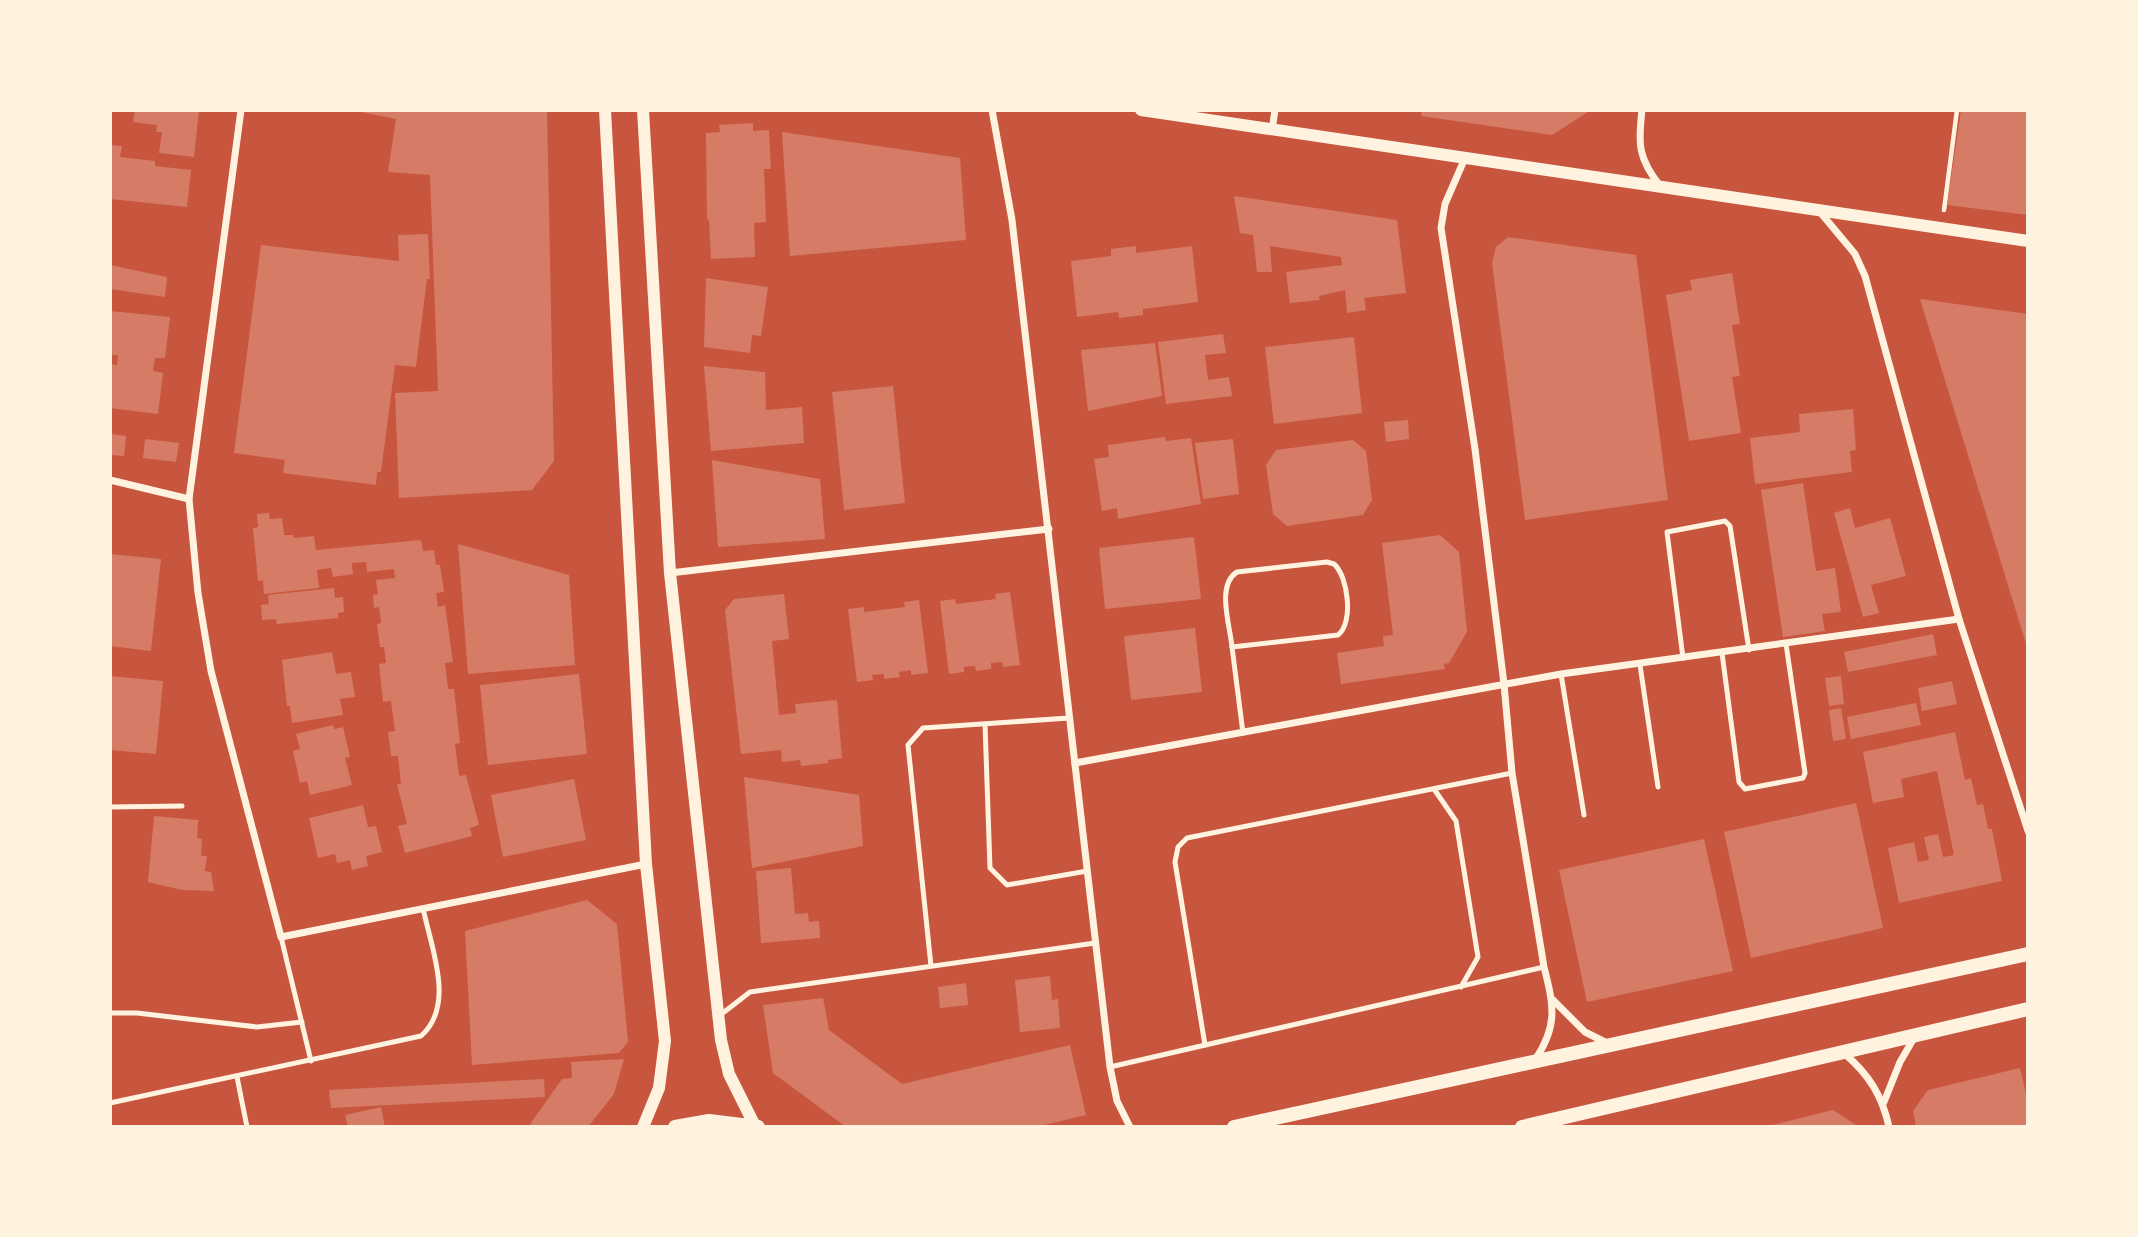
<svg xmlns="http://www.w3.org/2000/svg" width="2138" height="1237" viewBox="0 0 2138 1237" font-family="Raleway,sans-serif">
<style>
.building{fill:#d67c66}
.lines{fill:none;stroke-linecap:round;stroke-linejoin:round}
.path{stroke:#fff3e0;stroke-width:4.5}
.service{stroke:#fff3e0;stroke-width:5}
.minor{stroke:#fff3e0;stroke-width:7}
.tertiary{stroke:#fff3e0;stroke-width:12}
.secondary{stroke:#fff3e0;stroke-width:14}
</style>
<rect width="100%" height="100%" fill="#c8553d"/>
<g class="building">
<path d="M135,110H199L194,157L159,153L162,132H156L157,125L133,122Z"/>
<path d="M351,110H547L554,461L532,490L399,498L395,393L438,391L430,175L388,172L396,119Z"/>
<path d="M1422,110H1591L1552,135L1421,116Z"/>
<path d="M1961,110H2028V215L1947,205Z"/>
<path d="M753,123V131L769,130L771,169H764L766,222L754,223L755,257L711,259L709,219L707,220L706,133L720,132L719,125Z"/>
<path d="M782,132L960,158L966,240L790,256Z"/>
<path d="M110,145L122,146L120,157L155,161V166L191,170L187,207L110,199Z"/>
<path d="M1234,196L1397,220L1406,293L1364,298L1366,310L1347,313L1345,290L1319,296L1320,300L1290,303L1286,272L1342,265L1341,257L1270,246L1272,272H1257L1253,235L1240,233Z"/>
<path d="M428,234L430,279H427L416,367L395,365L381,472H377L376,485L283,473L285,460L234,453L261,245L399,261L398,235Z"/>
<path d="M1508,237L1636,255L1668,500L1525,520L1492,263L1496,247Z"/>
<path d="M1136,246V253L1192,246L1198,302L1143,309V315L1119,318L1118,312L1077,317L1071,261L1111,256V249Z"/>
<path d="M110,265L167,277L165,297L110,289Z"/>
<path d="M1732,273L1740,324L1732,325L1740,376L1732,377L1741,433L1689,441L1666,295L1692,290L1690,280Z"/>
<path d="M706,278L768,287L761,336L752,335L750,353L704,347Z"/>
<path d="M1920,299L2028,314V647H2027Z"/>
<path d="M110,311L170,317L165,358H155L153,371L163,373L158,414L110,408V364L117,365L118,355H110Z"/>
<path d="M1223,334L1226,353L1205,355L1208,380L1229,377L1232,396L1166,404L1158,342Z"/>
<path d="M1354,337L1362,413L1274,424L1265,347Z"/>
<path d="M1155,343L1162,396L1088,411L1081,350Z"/>
<path d="M704,366L765,372L766,410L802,407L804,443L711,451Z"/>
<path d="M893,386L905,503L844,510L832,392Z"/>
<path d="M1853,409L1856,450L1850,451L1852,472L1755,484L1750,438L1800,432L1799,414Z"/>
<path d="M1408,420L1409,439L1386,442L1384,422Z"/>
<path d="M110,434L126,436L124,456L110,455Z"/>
<path d="M1165,437L1166,441L1191,438L1201,504L1118,519L1117,508L1102,511L1094,459L1109,457L1108,445Z"/>
<path d="M145,439L179,443L176,462L143,458Z"/>
<path d="M1233,439L1239,494L1203,499L1195,443Z"/>
<path d="M1353,440L1366,451L1372,500L1363,515L1287,526L1273,514L1266,465L1276,450Z"/>
<path d="M712,460L820,479L825,539L718,547Z"/>
<path d="M1803,483L1816,571L1835,568L1841,612L1822,614L1825,631L1783,637L1761,490Z"/>
<path d="M1850,508L1855,528L1890,518L1906,576L1871,585L1879,613L1863,617L1834,513Z"/>
<path d="M269,513L270,519L282,518L284,535H293L294,538L314,536L316,550L421,540L423,551L434,550L436,565H440L444,592L436,593L438,607L445,605L453,662L445,663L448,689H454L460,743L455,744L459,776L466,775L479,825L470,828L472,836L405,853L398,826L407,824L397,784H401L398,756H391L388,732L395,731L391,701L383,702L379,664L386,663L384,647H380L377,624L381,623L379,607L374,608L373,595L378,594L376,580L395,578L394,569L367,572L366,562L352,563L353,574L333,577L331,568L317,570L319,588L264,594L263,580L258,581L253,528L258,527L257,514Z"/>
<path d="M1440,535L1459,552L1467,632L1449,663L1444,664L1445,669L1341,684L1337,653L1384,646L1383,636L1393,635L1382,543Z"/>
<path d="M1194,537L1201,599L1105,609L1099,548Z"/>
<path d="M458,544L569,575L575,665L468,674Z"/>
<path d="M110,554L161,559L151,651L110,646Z"/>
<path d="M334,588L335,598L343,597L344,612L338,613V618L277,624L276,619L262,620L261,605L269,604L268,595Z"/>
<path d="M1010,592L1020,665L1003,667L1002,662L991,663V669L976,671L975,666L964,667V672L949,674L940,601L955,599L956,604L996,599L995,594Z"/>
<path d="M784,594L789,639L772,641L779,715L796,713L795,704L837,700L842,758L828,760V763L801,766L800,760L782,762L781,750L741,754L725,610L734,599Z"/>
<path d="M919,600L928,673L911,675V670L899,672L900,677L884,679V674L872,675L873,680L857,682L848,609L864,607V612L905,607L904,602Z"/>
<path d="M1195,628L1202,692L1131,700L1124,636Z"/>
<path d="M1933,634L1937,655L1848,672L1844,652Z"/>
<path d="M332,652L336,674L351,672L355,697L340,699L343,715L292,723L290,706H287L282,660Z"/>
<path d="M579,674L587,754L488,765L480,685Z"/>
<path d="M110,676L163,681L156,754L110,750Z"/>
<path d="M1841,676L1844,704L1829,706L1825,678Z"/>
<path d="M1952,681L1957,704L1922,711L1918,688Z"/>
<path d="M1916,703L1921,725L1851,739L1847,717Z"/>
<path d="M1841,708L1846,739L1833,741L1829,710Z"/>
<path d="M333,725L334,729L343,727L350,757L345,758L352,785L310,795L307,781L300,783L293,751L300,749L296,734Z"/>
<path d="M1955,732L1965,780L1971,778L1977,805L1983,804L1988,829H1992L2002,881L1899,903L1888,848L1914,842L1918,862L1929,860L1924,837L1938,834L1943,857L1954,855L1937,771L1901,779L1904,797L1873,803L1863,752Z"/>
<path d="M744,777L859,795L863,846L752,868Z"/>
<path d="M574,779L586,840L503,857L491,795Z"/>
<path d="M1856,803L1883,928L1751,958L1724,832Z"/>
<path d="M363,805L368,827L376,826L382,852L366,856L368,866L352,870L350,860L337,863L335,854L318,858L309,818Z"/>
<path d="M154,816L198,820L197,838L202,839L201,856H207L205,871L211,872L214,891L182,890L148,882Z"/>
<path d="M1704,839L1733,971L1587,1002L1559,870Z"/>
<path d="M791,868L795,914L808,913L809,922L819,921L820,938L761,943L756,871Z"/>
<path d="M587,900L617,924L628,1042L619,1053L472,1065L465,931Z"/>
<path d="M1050,976L1052,1000L1058,999L1060,1028L1020,1032L1015,980Z"/>
<path d="M966,983L968,1005L940,1008L938,987Z"/>
<path d="M823,998L829,1030L902,1084L1070,1045L1086,1115L1036,1127H846L773,1073L763,1005Z"/>
<path d="M624,1059L614,1094L588,1127H528L562,1079L572,1078L571,1062Z"/>
<path d="M2020,1068L2028,1102V1127H1916L1913,1111L1928,1090Z"/>
<path d="M544,1079L545,1097L331,1108L329,1090Z"/>
<path d="M381,1107L385,1127H348L345,1115Z"/>
<path d="M1833,1110L1859,1127H1769V1126Z"/>
</g>
<g class="lines">
<path class="path" d="M1944,210L1957,110"/>
<g class="service">
<path d="M1327,562L1334,564C1348,576 1354,623 1338,635L1232,647C1230,625 1216,585 1237,572Z"/>
<path d="M1232,647L1243,733"/>
<path d="M1722,653L1739,782L1745,789L1803,778L1805,773L1786,644"/>
<path d="M1683,658L1667,532L1725,521L1730,526L1749,650"/>
<path d="M1640,665L1658,787"/>
<path d="M1561,674L1584,815"/>
<path d="M985,724L990,868L1007,885L1087,871"/>
<path d="M1434,789L1456,821L1478,957L1461,987"/>
<path d="M110,807L182,806"/>
<path d="M281,937L311,1061"/>
<path d="M931,966L908,745L923,728L1069,718"/>
<path d="M110,1013H137L257,1027L302,1022"/>
<path d="M719,1016L750,992L1095,943"/>
<path d="M1205,1045L1175,862L1178,847L1187,838L1512,773"/>
<path d="M1110,1067L1544,967"/>
<path d="M237,1077L247,1127"/>
<path d="M110,1103L421,1036C456,1005 431,948 423,908"/>
</g>
<g class="minor">
<path d="M241,110L189,499L198,593L211,671L281,937L646,864"/>
<path d="M992,110L1012,220L1110,1067L1117,1101L1130,1127"/>
<path d="M1642,110C1638,144 1638,158 1660,186"/>
<path d="M1272,130L1275,110"/>
<path d="M1465,158L1445,204L1441,228L1475,449L1504,684L1512,773L1544,967C1554,1006 1558,1026 1535,1060"/>
<path d="M1820,212L1855,254L1865,276L1959,619L2028,831"/>
<path d="M110,480L189,499"/>
<path d="M670,573L1049,529"/>
<path d="M1075,763L1561,674L1959,619"/>
<path d="M1552,999L1585,1032L1607,1043"/>
<path d="M1845,1054C1869,1075 1882,1095 1889,1127"/>
<path d="M1884,1102L1900,1062L1914,1038"/>
</g>
<g class="tertiary">
<path d="M605,110L646,864L665,1041L659,1088L643,1127"/>
<path d="M643,110L670,573L721,1040L729,1074L755,1126"/>
<path d="M1141,110L2028,241"/>
</g>
<g class="secondary">
<path d="M675,1127L709,1121L758,1127"/>
<path d="M1234,1127L2028,954"/>
<path d="M1522,1127L2028,1009"/>
</g>
</g>
<rect width="2138" height="1237" fill="none" stroke="#fff3e0" stroke-width="224"/>
</svg>
